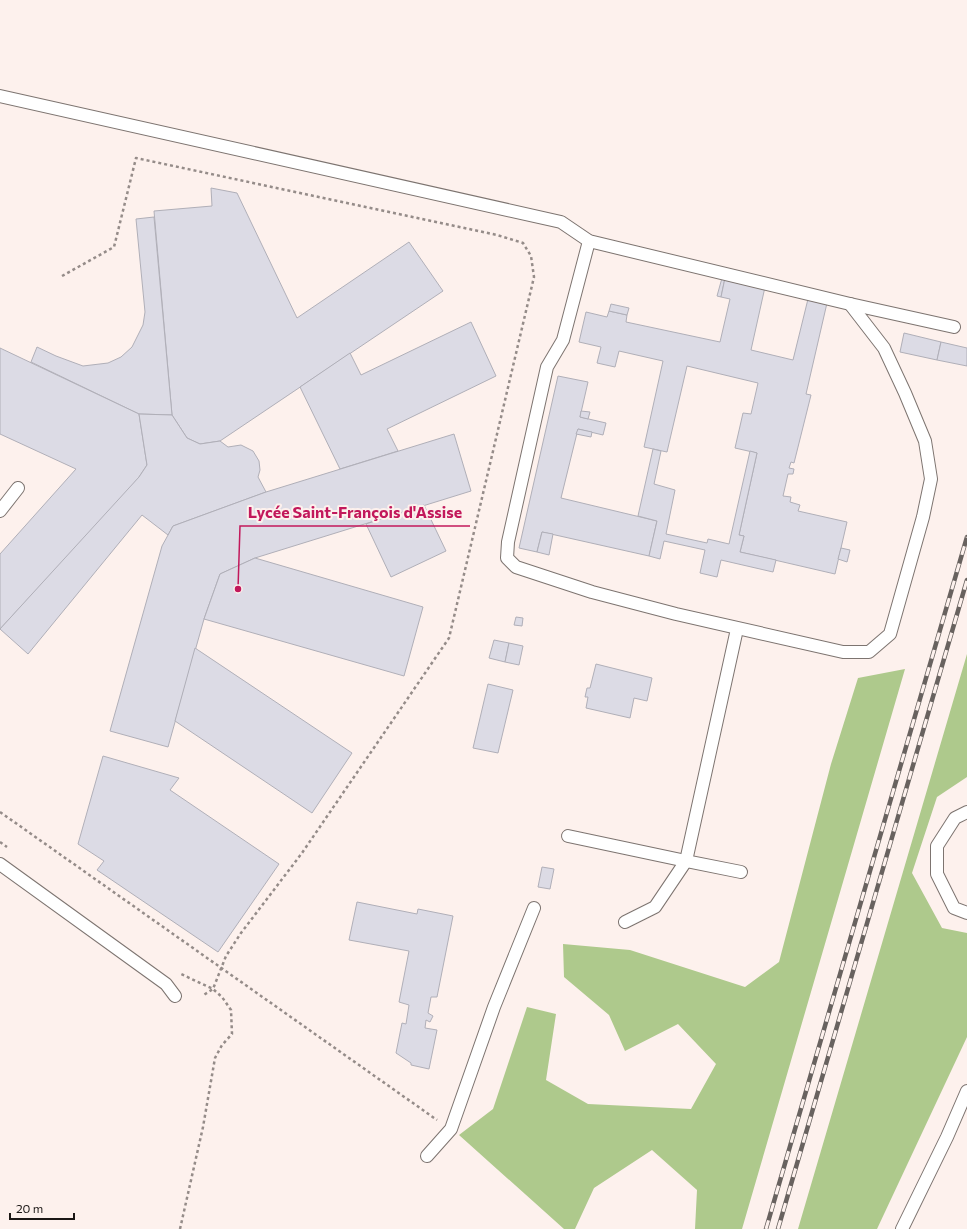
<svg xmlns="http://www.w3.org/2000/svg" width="967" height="1229" viewBox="0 0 967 1229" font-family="Commissioner,sans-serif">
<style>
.forest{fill:#aec98c}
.building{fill:#dcdbe5;stroke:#b0afb8}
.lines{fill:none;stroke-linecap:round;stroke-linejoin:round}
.service-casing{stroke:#7d7470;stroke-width:14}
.path{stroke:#958c89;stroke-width:2.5;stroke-dasharray:3 3;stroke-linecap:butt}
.service{stroke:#fff;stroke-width:12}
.rail-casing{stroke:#68625f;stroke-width:4.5}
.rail{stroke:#fdf1ed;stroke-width:3;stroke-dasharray:9;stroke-linecap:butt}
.leader{fill:none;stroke:#c2185b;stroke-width:1.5}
.callout-dot{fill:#c2185b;stroke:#fdf1ed;stroke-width:1.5}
.callout-label{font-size:16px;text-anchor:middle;font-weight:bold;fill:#c2185b;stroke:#fdf1ed;stroke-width:4;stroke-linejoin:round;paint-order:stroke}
</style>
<rect width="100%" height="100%" fill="#fdf1ed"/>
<g class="forest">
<path d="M967,654V777L937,797L912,873L942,928L967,933V1037L877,1229H798Z"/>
<path d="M905,669L742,1229H695L697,1190L652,1150L594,1188L575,1229H564L459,1135L493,1109L527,1007L556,1014L546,1080L588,1104L691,1109L716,1064L678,1024L625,1051L609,1015L564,977L563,944L630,950L745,987L779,962L831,764L858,678Z"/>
</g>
<g class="building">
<path d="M211,188L237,193L297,318L409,242L443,291L220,441L200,444L187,438L172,415L154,211L212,206Z"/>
<path d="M154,217L172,415L139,414L31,362L37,347L56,356L83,366L108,363L121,357L132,347L143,325L145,312L136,219Z"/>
<path d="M722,278H725L721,297L717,296Z"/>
<path d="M725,278L765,287L751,350L793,360L808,299L827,303L806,394L811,395L794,463L791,462L789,468L794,469L793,474H788L783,496L791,497L790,502L800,505L798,511L847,522L835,574L740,552L744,536L739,535L757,453L735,448L743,413L751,414L758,383L687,366L667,452L644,447L663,361L619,351L615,367L597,363L601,347L579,342L586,312L607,317L609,311L627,315L626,322L720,342L730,299L721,297Z"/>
<path d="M611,304L629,308L627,315L609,311Z"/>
<path d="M471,322L496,376L387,429L398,451L340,469L300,387L350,353L361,375Z"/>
<path d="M904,333L941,342L937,360L900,352Z"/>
<path d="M941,342L967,348V366L937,360Z"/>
<path d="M0,348L139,414L147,465L139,477L125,494L0,629V554L76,469L0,434Z"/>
<path d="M558,376L588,382L580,417L606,423L603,435L578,429L561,498L657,521L649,556L542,532L537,552L519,548Z"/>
<path d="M581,411L590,412L588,419L580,417Z"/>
<path d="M139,414L172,415L187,438L200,444L220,441L228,447L241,445L253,451L259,461L260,470L258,477L266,492L173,526L168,535L142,515L28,654L0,629L139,477L147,465Z"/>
<path d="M578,429L592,432L591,437L576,434Z"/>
<path d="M454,434L471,491L255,558L220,574L204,619L168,747L110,731L162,546L173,526L266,492Z"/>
<path d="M653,449L661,451L654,484L675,490L666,534L707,543L708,539L729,544L750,451L757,453L739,535L744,536L740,552L776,560L773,572L721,560L717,577L700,573L705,550L664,541L660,559L649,556L657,521L638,516Z"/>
<path d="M424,505L446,551L391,577L366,524Z"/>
<path d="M542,532L553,534L549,555L537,552Z"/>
<path d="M841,548L850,550L847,562L838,559Z"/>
<path d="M255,558L423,607L404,676L204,619L220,574Z"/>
<path d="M516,617L523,618L522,626L514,625Z"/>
<path d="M494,640L509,643L505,662L489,658Z"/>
<path d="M509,643L523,646L519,665L505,662Z"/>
<path d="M195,648L352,753L312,813L175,721Z"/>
<path d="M596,664L652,678L647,701L634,698L630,718L586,708L588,697H585L587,688H590Z"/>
<path d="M488,684L513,690L498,753L473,748Z"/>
<path d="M103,756L179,778L170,790L279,864L218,952L97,870L104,861L78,844Z"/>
<path d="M542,867L554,869L550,889L538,887Z"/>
<path d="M357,902L417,914L418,909L453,916L437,997H431L428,1013L433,1016L430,1022L426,1020L425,1028L437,1030L429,1069L411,1065V1063L396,1053L402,1023L406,1024L409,1005L399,1002L409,951L349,940Z"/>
</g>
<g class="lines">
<defs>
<g id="service">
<path d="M0,96L561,222L589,241L850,304L954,327"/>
<path d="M589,241L563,340L547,367L508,542L507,558L516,567L592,592L676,614L843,652H869L890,634L923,517L931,479L925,441L905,393L884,348L850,304"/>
<path d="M0,511L18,488"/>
<path d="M967,812L955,818L937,846V874L954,908L967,913"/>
<path d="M568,836L686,861L741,872"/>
<path d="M0,864L166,984L175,996"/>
<path d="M625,922L655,907L686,861L737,629"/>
<path d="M427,1156L451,1129L494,1007L534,908"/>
<path d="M902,1229L947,1137L967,1091"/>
</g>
</defs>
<use href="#service" class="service-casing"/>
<g class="path">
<path d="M62,276L114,247L136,158L497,235L523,243L531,256L534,277L449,638L302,853L241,933L226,956L213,989L202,996"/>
<path d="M0,812L437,1120"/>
<path d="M0,842L7,847"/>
<path d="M180,1229L203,1127L215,1058L222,1045L232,1034L231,1010L222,997L213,989L181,974"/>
</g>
<use href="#service" class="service"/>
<defs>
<g id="rail">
<path d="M766,1229L967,537"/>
<path d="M778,1229L967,580"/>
</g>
</defs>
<use href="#rail" class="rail-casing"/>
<use href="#rail" class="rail"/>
</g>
<path class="leader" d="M238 589L240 526H470"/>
<circle class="callout-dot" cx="238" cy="589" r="4"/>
<g class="callout-label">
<text x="355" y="518">Lycée Saint-François d'Assise</text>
</g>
<path d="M10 1213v6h64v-6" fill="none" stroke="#1b1715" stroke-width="2"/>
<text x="16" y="1213" font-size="12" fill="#1b1715" stroke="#fdf1ed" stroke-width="3" paint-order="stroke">20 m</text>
</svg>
